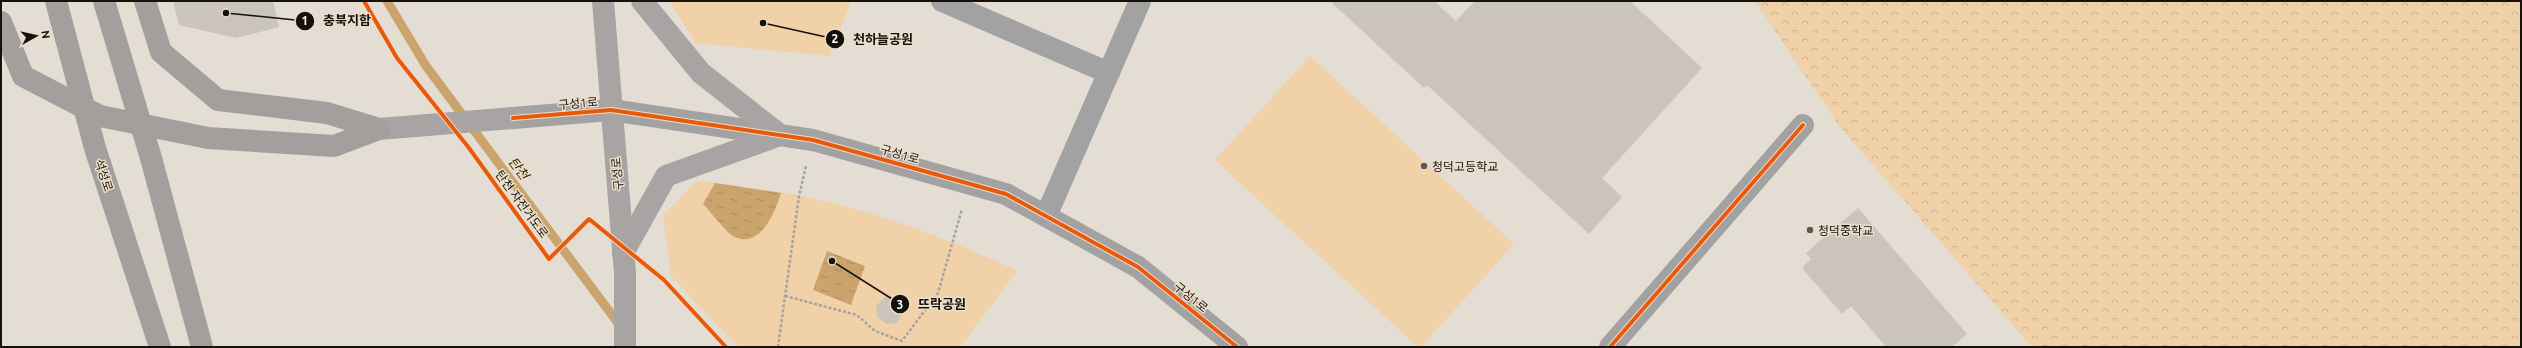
<svg xmlns="http://www.w3.org/2000/svg" width="2522" height="348" viewBox="0 0 2522 348" font-family="Ubuntu,'Noto Sans KR',sans-serif">
<style>
.forest{fill:url(#forest-crowns)}
.park{fill:#f0d1a8}
.water{fill:url(#water-ripples)}
.lines{fill:none;stroke-linecap:round;stroke-linejoin:round}
.stream{stroke:#caa46c;stroke-width:9}
.building{fill:#cac4bb}
.path{stroke:#a5a2a1;stroke-width:2.5;stroke-dasharray:3 2;stroke-linecap:butt}
.minor{stroke:#a3a2a3;stroke-width:22}
.major{stroke:#a7a4a3;stroke-width:22}
.highway{stroke:#a29f9d;stroke-width:22}
.cycleway-casing{stroke:#ecdecb;stroke-width:6}
.cycleway{stroke:#e8590c;stroke-width:4}
.poi-dot{fill:#5e5851;stroke:#ecdecb;stroke-width:1.5}
.labels{text-anchor:middle;dominant-baseline:central;stroke-width:3;stroke-linejoin:round;paint-order:stroke}
.street-label{font-size:12px;fill:#16110b;stroke:#ecdecb}
.poi-label{font-size:12px;fill:#16110b;stroke:#ecdecb;text-anchor:start}
.water-label{font-size:13px;font-style:italic;fill:#3e2907;stroke:#ecdecb}
.leader{fill:none;stroke:#16110b;stroke-width:1.5}
.callout-dot{fill:#16110b;stroke:#ecdecb;stroke-width:1.5}
.mark-label{font-size:12px;text-anchor:middle;font-weight:bold;fill:#fff}
.callout-label{font-size:13px;text-anchor:middle;font-weight:bold;fill:#16110b;stroke:#ecdecb;stroke-width:3;stroke-linejoin:round;paint-order:stroke}
</style>
<defs>
<pattern id="forest-crowns" width="20" height="18" patternUnits="userSpaceOnUse"><rect width="20" height="18" fill="#f0d1a8"/><path d="M2 6a3 3 0 1 1 6 0M12 15a3 3 0 1 1 6 0" fill="none" stroke="#cdb28f"/></pattern>
<pattern id="water-ripples" width="26" height="14" patternUnits="userSpaceOnUse"><rect width="26" height="14" fill="#caa46c"/><path d="M2 4q2-2 4 0t4 0M15 11q2-2 4 0t4 0" fill="none" stroke="#ad8c5c"/></pattern>
</defs>
<rect width="100%" height="100%" fill="#e4ddd3"/>
<path class="forest" d="M1755,1H2521V347H2032L1839,126Z"/>
<g class="park">
<path d="M670,1H851L830,56L695,43Z"/>
<path d="M1310,56L1514,244L1421,347H1418L1215,160Z"/>
<path d="M705,181C732,185 760,189 787,193C867,208 944,236 1017,271L960,347H738L671,276L663,216L696,182Z"/>
</g>
<g class="water">
<path d="M715,183L781,193C775,212 760,251 733,236C726,232 710,211 703,204Z"/>
<path d="M827,251L865,266L851,305L813,290Z"/>
</g>
<g class="lines">
<path class="stream" d="M387,1L426,66L621,327"/>
</g>
<g class="building">
<path d="M173,1H273L279,27L236,38L179,25Z"/>
<path d="M1330,1H1434L1456,21L1475,1H1630L1702,68L1602,178L1622,197L1589,234L1427,85L1424,88Z"/>
<path d="M1858,208L1967,334L1952,347H1886L1851,306L1842,314L1802,268L1811,259L1806,253Z"/>
<path d="M887,295L900,298L903,312L897,323L886,324L877,316L876,306Z"/>
</g>
<g class="lines">
<g class="path">
<path d="M785,296L857,315L875,331L902,341L938,293L962,209"/>
<path d="M778,347L799,196L806,166"/>
</g>
<g class="minor">
<path d="M942,1L1109,73"/>
<path d="M513,118L611,110L813,140L1006,194L1138,267L1237,347"/>
<path d="M1046,216L1140,1"/>
<path d="M1610,347L1803,125"/>
</g>
<g class="major">
<path d="M603,1L625,273V347"/>
<path d="M642,1L701,73L780,135"/>
<path d="M379,129L513,118"/>
<path d="M623,253L666,176L780,135"/>
</g>
<g class="highway">
<path d="M56,1L95,148L160,347"/>
<path d="M104,1L151,158L202,347"/>
<path d="M145,1L161,52L218,100L327,113L379,129"/>
<path d="M1,22L23,76L100,116L208,138L334,146L379,129"/>
</g>
<defs>
<g id="cycleway">
<path d="M364,1L397,58L469,148L549,259L589,219L664,280L726,347"/>
<path d="M513,118L611,110L813,140L1006,194L1138,267L1237,347"/>
<path d="M1610,347L1803,125"/>
</g>
</defs>
<use href="#cycleway" class="cycleway-casing"/>
<use href="#cycleway" class="cycleway"/>
</g>
<g class="poi-dot">
<circle cx="1424" cy="166" r="4"/>
<circle cx="1810" cy="230" r="4"/>
</g>
<g class="labels">
<g class="street-label">
<text transform="translate(578 103) rotate(-5)">구성1로</text>
<text transform="translate(900 154) rotate(16)">구성1로</text>
<text transform="translate(617 174) rotate(-95)">구성로</text>
<text transform="translate(104 175) rotate(72)">석성로</text>
<text transform="translate(522 204) rotate(54)">탄천 자전거도로</text>
<text transform="translate(1191 297) rotate(39)">구성1로</text>
</g>
<g class="poi-label">
<text x="1432" y="166">청덕고등학교</text>
<text x="1818" y="230">청덕중학교</text>
</g>
<g class="water-label">
<text transform="translate(519 168) rotate(53)">탄천</text>
</g>
</g>
<path class="leader" d="M226 13L305 21M763 23L835 39M832 261L900 304"/>
<g class="callout-dot">
<circle cx="226" cy="13" r="4"/>
<circle cx="763" cy="23" r="4"/>
<circle cx="832" cy="261" r="4"/>
<circle cx="305" cy="21" r="10"/>
<circle cx="835" cy="39" r="10"/>
<circle cx="900" cy="304" r="10"/>
</g>
<g class="mark-label">
<text x="305" y="25">1</text>
<text x="835" y="43">2</text>
<text x="900" y="309">3</text>
</g>
<g class="callout-label">
<text x="347" y="25">충북지함</text>
<text x="883" y="44">천하늘공원</text>
<text x="942" y="309">뜨락공원</text>
</g>
<rect width="2522" height="348" fill="none" stroke="#16110b" stroke-width="4"/>
<g transform="translate(36 36) rotate(82)" stroke="#ecdecb" stroke-width="3" paint-order="stroke">
<path d="M0-3L7 15L0 10L-7 15Z" fill="#16110b"/>
<text y="-6" font-size="11" font-weight="bold" text-anchor="middle" fill="#16110b">N</text>
</g>
</svg>
